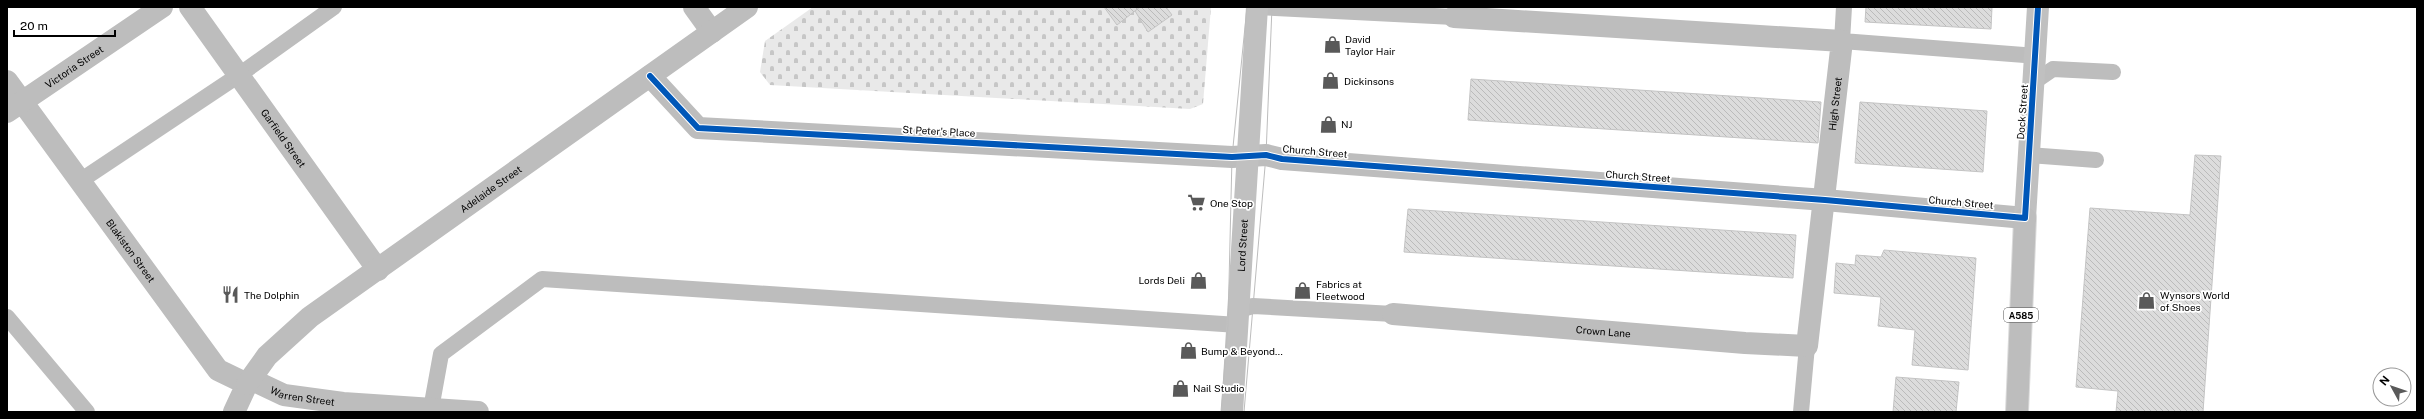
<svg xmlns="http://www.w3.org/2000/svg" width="2424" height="419" viewBox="0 0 2424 419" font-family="'Public Sans',sans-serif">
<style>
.cemetery{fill:url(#cemetery-stones)}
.building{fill:url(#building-back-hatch);stroke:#c4c4c4}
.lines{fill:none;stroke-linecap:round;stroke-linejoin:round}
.highway-casing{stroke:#dbdbdb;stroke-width:24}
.lane{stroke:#bdbdbd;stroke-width:16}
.street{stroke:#bdbdbd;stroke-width:22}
.secondary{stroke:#c0c0c0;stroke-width:22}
.highway{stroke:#bdbdbd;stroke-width:22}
.tram{stroke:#bdbdbd;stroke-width:1}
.cycleway-casing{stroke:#fff;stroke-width:8}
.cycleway{stroke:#0057b8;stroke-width:6}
.labels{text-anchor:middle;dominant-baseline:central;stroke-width:3.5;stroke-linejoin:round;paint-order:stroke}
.shield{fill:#fff;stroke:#4c4c4c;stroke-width:1}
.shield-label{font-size:9px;font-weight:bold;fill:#000}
.poi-label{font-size:10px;fill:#000;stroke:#fff;text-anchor:start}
.street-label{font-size:10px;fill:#000;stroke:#fff}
</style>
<defs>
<pattern id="cemetery-stones" width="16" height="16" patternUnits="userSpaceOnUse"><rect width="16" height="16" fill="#e9e9e9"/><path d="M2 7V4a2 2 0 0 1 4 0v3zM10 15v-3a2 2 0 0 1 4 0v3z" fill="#c6c6c6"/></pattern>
<pattern id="building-back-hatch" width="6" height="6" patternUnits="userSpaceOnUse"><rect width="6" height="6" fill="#dcdcdc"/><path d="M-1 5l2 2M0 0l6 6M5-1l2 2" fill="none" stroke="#bbb"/></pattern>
</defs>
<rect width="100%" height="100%" fill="#fff"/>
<path class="cemetery" d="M813,7H1211L1203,104L1190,109L770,85L760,72L765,41Z"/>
<g class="building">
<path d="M1104,7H1140L1117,25Z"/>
<path d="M1140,7H1166L1172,15L1148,32L1135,11Z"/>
<path d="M1866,7H1992L1991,29L1865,22Z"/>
<path d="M1471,79L1821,102L1818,143L1468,120Z"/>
<path d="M1860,102L1987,111L1983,172L1855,163Z"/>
<path d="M2195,155L2221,156L2203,412H2116L2118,391L2076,387L2090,208L2190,215Z"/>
<path d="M1408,209L1796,235L1793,278L1404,252Z"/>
<path d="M1884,250L1976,258L1968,370L1912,365L1915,330L1878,326L1881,297L1834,293L1836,263L1855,265L1856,255L1881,257Z"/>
<path d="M1896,377L1959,382L1956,412H1893Z"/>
</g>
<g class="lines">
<defs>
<path id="highway" d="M2017,412L2025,218"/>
</defs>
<use href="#highway" class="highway-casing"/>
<g class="lane">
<path d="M1257,7L1454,17"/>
<path d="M1844,7L1842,41L2036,56"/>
<path d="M2034,82L2053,69L2113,72"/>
<path d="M2029,155L2096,160"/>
<path d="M80,181L239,75L334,7"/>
<path d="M1239,310L1253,306L1393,314"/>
<path d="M7,317L87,412"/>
<path d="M431,409L441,354L542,279L1238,325"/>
<path d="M1801,412L1807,346"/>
</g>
<g class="street">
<path id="s1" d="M190,7L378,270"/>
<path d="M694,7L712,32"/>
<path d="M650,76L698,128L1232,157L1266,155L1282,159L1825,200L2025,218"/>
<path id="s2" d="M7,81L218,370L247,384L234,412"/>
<path id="s3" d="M7,112L162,7"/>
<path id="s4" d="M1393,314L1745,343L1807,346L1842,41L1454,17"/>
<path id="s5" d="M250,379L284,395L343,403L478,412"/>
<path id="s6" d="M247,384L267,356L310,317L747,7"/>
</g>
<g class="secondary">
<path d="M2025,218L2038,7"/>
<path id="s7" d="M1232,412L1257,7"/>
</g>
<use href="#highway" class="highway"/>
<g class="tram">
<path d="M1221,412L1228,325L1232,157L1247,7"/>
<path d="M1244,412L1266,155L1272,7"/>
</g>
<defs>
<path id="cycleway" d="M650,76L698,128L1232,157L1266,155L1282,159L1825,200L2025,218L2038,7"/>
</defs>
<use href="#cycleway" class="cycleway-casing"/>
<use href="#cycleway" class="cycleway"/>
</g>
<defs>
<symbol id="shop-bare" viewBox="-9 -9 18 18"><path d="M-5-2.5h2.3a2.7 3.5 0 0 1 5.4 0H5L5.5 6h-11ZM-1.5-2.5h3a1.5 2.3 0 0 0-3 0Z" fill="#595959" stroke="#fff" stroke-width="2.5" paint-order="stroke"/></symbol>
<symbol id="supermarket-bare" viewBox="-9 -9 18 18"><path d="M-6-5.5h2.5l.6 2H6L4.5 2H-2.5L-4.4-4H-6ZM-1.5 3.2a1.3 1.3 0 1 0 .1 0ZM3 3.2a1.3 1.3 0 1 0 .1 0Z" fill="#595959" stroke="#fff" stroke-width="2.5" paint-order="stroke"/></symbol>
<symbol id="restaurant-bare" viewBox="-9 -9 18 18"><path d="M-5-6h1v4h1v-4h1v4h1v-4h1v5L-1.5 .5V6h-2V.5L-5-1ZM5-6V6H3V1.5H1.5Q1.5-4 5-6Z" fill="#595959" stroke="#fff" stroke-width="2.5" paint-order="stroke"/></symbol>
</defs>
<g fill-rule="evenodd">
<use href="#shop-bare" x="1320" y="32" width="25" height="25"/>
<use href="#shop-bare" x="1318" y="68" width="25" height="25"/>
<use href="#shop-bare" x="1316" y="112" width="25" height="25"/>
<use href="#supermarket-bare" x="1184" y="190" width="25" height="25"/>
<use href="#shop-bare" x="1186" y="268" width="25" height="25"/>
<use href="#shop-bare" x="1290" y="278" width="25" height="25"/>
<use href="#restaurant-bare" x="218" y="282" width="25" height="25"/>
<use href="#shop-bare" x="2134" y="288" width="25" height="25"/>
<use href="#shop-bare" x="1176" y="338" width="25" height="25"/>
<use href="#shop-bare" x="1168" y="376" width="25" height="25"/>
</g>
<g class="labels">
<rect class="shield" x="2004" y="308" width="34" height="14" rx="3"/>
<g class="shield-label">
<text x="2021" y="315">A585</text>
</g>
<g class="poi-label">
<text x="1345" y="39">David<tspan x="1345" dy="12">Taylor Hair</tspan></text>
<text x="1344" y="81">Dickinsons</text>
<text x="1341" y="124">NJ</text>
<text x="1210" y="203">One Stop</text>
<text x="1185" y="280" text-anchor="end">Lords Deli</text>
<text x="1316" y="284">Fabrics at<tspan x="1316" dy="12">Fleetwood</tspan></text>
<text x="244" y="295">The Dolphin</text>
<text x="2160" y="295">Wynsors World<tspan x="2160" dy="12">of Shoes</tspan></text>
<text x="1201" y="351">Bump &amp; Beyond...</text>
<text x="1193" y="388">Nail Studio</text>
</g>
<g class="street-label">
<text stroke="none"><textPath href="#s3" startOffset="81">Victoria Street</textPath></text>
<text stroke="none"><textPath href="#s4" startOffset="659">High Street</textPath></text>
<text transform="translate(2022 112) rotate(-86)">Dock Street</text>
<text transform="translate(939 131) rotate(3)">St Peter's Place</text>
<text stroke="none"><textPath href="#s1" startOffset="161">Garfield Street</textPath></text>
<text transform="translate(1315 151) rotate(5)">Church Street</text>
<text transform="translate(1638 176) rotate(4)">Church Street</text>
<text stroke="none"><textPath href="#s6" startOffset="314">Adelaide Street</textPath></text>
<text transform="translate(1961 202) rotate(5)">Church Street</text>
<text stroke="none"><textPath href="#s7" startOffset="167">Lord Street</textPath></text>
<text stroke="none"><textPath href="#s2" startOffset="210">Blakiston Street</textPath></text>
<text stroke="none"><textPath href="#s4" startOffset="211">Crown Lane</textPath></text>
<text stroke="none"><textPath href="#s5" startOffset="56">Warren Street</textPath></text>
</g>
</g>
<rect width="2424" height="419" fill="none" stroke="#000000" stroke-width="16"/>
<g transform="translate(2392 387) rotate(310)"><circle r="19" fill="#ffffff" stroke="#999999"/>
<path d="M0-3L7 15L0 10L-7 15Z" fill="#595959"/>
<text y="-6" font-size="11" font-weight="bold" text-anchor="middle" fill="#000000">N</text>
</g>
<path d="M14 30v6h101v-6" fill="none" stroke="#000000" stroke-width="2"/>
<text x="20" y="30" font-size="12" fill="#000000" stroke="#ffffff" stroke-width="3" paint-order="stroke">20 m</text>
</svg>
